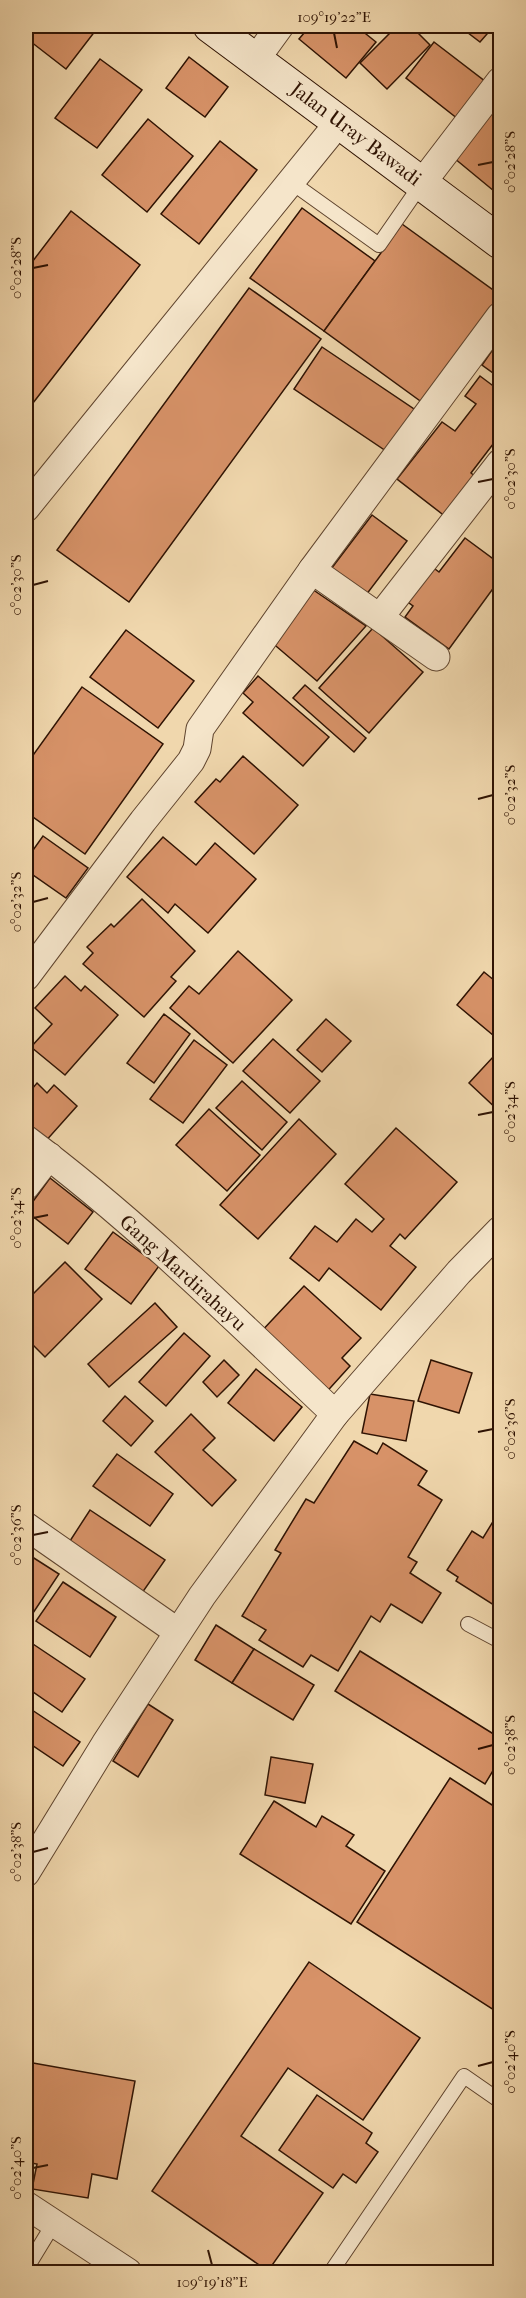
<svg xmlns="http://www.w3.org/2000/svg" width="526" height="2298" viewBox="0 0 526 2298" font-family="'IM FELL French Canon',serif">
<style>
.building{fill:#d79268;stroke:#2f1303;stroke-width:1.5}
.lines{fill:none;stroke-linecap:round;stroke-linejoin:round}
.lane-casing{stroke:#5f442e;stroke-width:16}
.street-casing{stroke:#5f442e;stroke-width:29}
.secondary-casing{stroke:#2f1303;stroke-width:35}
.lane{stroke:#f5e5ca;stroke-width:14}
.street{stroke:#f5e5ca;stroke-width:27}
.secondary{stroke:#f5e5ca;stroke-width:33}
.ticks{fill:none;stroke:#2f1303;stroke-width:2}
.labels{text-anchor:middle;dominant-baseline:central;stroke-width:4.5;stroke-linejoin:round;paint-order:stroke}
.street-label{font-size:20px;fill:#2f1303;stroke:#f5e5ca}
.neatline{fill:none;stroke:#2f1303;stroke-width:2}
.ticks-label{font-size:15px;text-anchor:middle;fill:#2f1303}
</style>
<rect width="100%" height="100%" fill="#f0d7ad"/>
<filter id="stains"><feTurbulence type="fractalNoise" baseFrequency=".00333" numOctaves="4"/><feColorMatrix values="0 0 0 0 .2 0 0 0 0 .09 0 0 0 0 .02 0 0 0 .5 -.17"/></filter>
<radialGradient id="worn" r=".72"><stop offset=".6" stop-color="#630" stop-opacity="0"/><stop offset="1" stop-color="#630" stop-opacity=".3"/></radialGradient>
<g class="building">
<path d="M31,26H99L66,69L26,38V33Z"/>
<path d="M310,26H356L376,42L346,78L299,39Z"/>
<path d="M397,26H411L430,45L387,89L360,63Z"/>
<path d="M459,26H494L480,42Z"/>
<path d="M434,42L486,82L458,119L406,78Z"/>
<path d="M189,57L228,87L205,117L166,88Z"/>
<path d="M100,59L142,90L97,148L55,118Z"/>
<path d="M492,113L500,121V196L454,158Z"/>
<path d="M148,119L193,156L147,212L102,175Z"/>
<path d="M220,141L257,170L199,244L161,214Z"/>
<path d="M302,208L375,261L324,331L250,278Z"/>
<path d="M71,211L140,265L26,412V270Z"/>
<path d="M402,224L500,295L423,403L324,331Z"/>
<path d="M249,288L321,339L129,602L57,550Z"/>
<path d="M500,339V378L482,365Z"/>
<path d="M322,347L417,411L389,453L294,389Z"/>
<path d="M480,376L500,391V435L471,473L477,478L446,517L397,479L442,422L455,431L476,404L465,396Z"/>
<path d="M372,515L407,541L366,595L331,569Z"/>
<path d="M465,538L500,564V579L449,649L405,617L413,606L405,600L431,566L439,572Z"/>
<path d="M309,587L366,626L317,681L270,641Z"/>
<path d="M373,628L423,672L369,733L319,688Z"/>
<path d="M126,630L194,681L158,728L90,677Z"/>
<path d="M258,676L329,737L303,766L243,713L253,702L243,693Z"/>
<path d="M305,685L366,738L354,752L293,698Z"/>
<path d="M82,687L163,744L85,854L26,812V765Z"/>
<path d="M243,756L298,805L254,854L195,802L216,779L220,782Z"/>
<path d="M43,836L88,868L66,898L26,870V860Z"/>
<path d="M163,837L196,865L215,843L256,879L208,933L175,904L168,913L127,877Z"/>
<path d="M142,899L195,951L171,977L176,981L144,1017L83,964L93,953L87,947L111,924L114,927Z"/>
<path d="M238,951L292,1000L233,1063L170,1008L189,986L199,994Z"/>
<path d="M484,972L500,985V1041L457,1005Z"/>
<path d="M65,976L81,991L85,986L118,1015L65,1075L31,1047L52,1024L35,1008Z"/>
<path d="M164,1014L190,1034L154,1083L127,1063Z"/>
<path d="M326,1019L351,1041L322,1072L297,1050Z"/>
<path d="M273,1039L320,1081L290,1113L243,1071Z"/>
<path d="M194,1040L227,1065L183,1123L150,1099Z"/>
<path d="M493,1057L500,1064V1112L469,1083Z"/>
<path d="M242,1081L287,1122L262,1150L216,1108Z"/>
<path d="M37,1083L47,1093L54,1085L77,1106L44,1143L26,1126V1117L29,1113L26,1111V1096Z"/>
<path d="M209,1109L260,1155L227,1191L176,1145Z"/>
<path d="M299,1119L336,1154L258,1239L220,1205Z"/>
<path d="M396,1128L457,1182L405,1239L400,1234L390,1246L416,1267L381,1310L329,1268L319,1281L290,1258L315,1226L337,1242L356,1219L372,1232L384,1219L345,1184Z"/>
<path d="M50,1178L93,1212L68,1244L26,1211Z"/>
<path d="M113,1232L159,1266L131,1304L85,1269Z"/>
<path d="M65,1262L102,1299L45,1357L26,1338V1301Z"/>
<path d="M304,1286L361,1338L342,1358L350,1366L322,1397L258,1335Z"/>
<path d="M155,1303L177,1327L109,1387L88,1364Z"/>
<path d="M184,1333L210,1356L166,1406L139,1382Z"/>
<path d="M224,1360L239,1375L217,1397L203,1382Z"/>
<path d="M431,1360L472,1373L459,1413L418,1401Z"/>
<path d="M256,1369L302,1407L274,1441L228,1403Z"/>
<path d="M370,1394L414,1401L406,1441L362,1433Z"/>
<path d="M125,1396L153,1421L131,1446L103,1421Z"/>
<path d="M191,1414L215,1438L203,1450L236,1480L212,1506L155,1452Z"/>
<path d="M354,1441L377,1454L383,1443L427,1471L418,1485L442,1500L408,1557L417,1562L410,1573L441,1593L422,1623L391,1604L380,1622L371,1616L338,1671L311,1655L303,1667L259,1640L266,1630L242,1616L281,1553L275,1550L306,1499L314,1503Z"/>
<path d="M117,1454L173,1494L150,1526L93,1486Z"/>
<path d="M26,1471L33,1476L26,1486Z"/>
<path d="M90,1510L165,1560L142,1593L68,1544Z"/>
<path d="M500,1510V1609L456,1581L458,1577L447,1570L472,1531L483,1538Z"/>
<path d="M26,1553L59,1574L27,1622L26,1621Z"/>
<path d="M63,1582L116,1617L90,1657L36,1621Z"/>
<path d="M216,1625L254,1649L232,1683L195,1660Z"/>
<path d="M30,1642L85,1679L62,1712L26,1687V1648Z"/>
<path d="M254,1649L314,1685L293,1720L232,1683Z"/>
<path d="M360,1651L500,1738V1759L485,1784L335,1691Z"/>
<path d="M148,1704L173,1720L138,1777L113,1761Z"/>
<path d="M26,1706L80,1742L63,1766L26,1741Z"/>
<path d="M271,1757L313,1764L305,1803L265,1795Z"/>
<path d="M450,1778L500,1810V2014L357,1922Z"/>
<path d="M274,1801L316,1827L322,1816L354,1835L346,1846L385,1871L351,1924L240,1854Z"/>
<path d="M309,1962L420,2038L363,2120L288,2068L241,2136L323,2193L268,2271L152,2191Z"/>
<path d="M33,2063L135,2081L117,2179L92,2174L88,2198L32,2189L37,2164L26,2162V2103Z"/>
<path d="M317,2095L372,2133L366,2143L378,2152L356,2183L343,2174L333,2188L279,2150Z"/>
</g>
<g class="lines">
<defs>
<g id="lane">
<path d="M291,182L379,245L422,183"/>
<path d="M468,1624L500,1641"/>
<path d="M26,2269L54,2223"/>
<path d="M331,2272L464,2076L500,2101"/>
</g>
<g id="street">
<path d="M256,59L280,26"/>
<path d="M422,183L500,81"/>
<path d="M26,508L340,121"/>
<path d="M312,570L436,657"/>
<path d="M380,617L500,463"/>
<path d="M26,977L143,821L191,761L197,749L200,729L312,570L500,316"/>
<path d="M26,1139C136,1221 235,1319 335,1414"/>
<path d="M26,1186L49,1156"/>
<path d="M26,1526L178,1632"/>
<path d="M26,1873L105,1744L202,1596L335,1414L459,1272L500,1230"/>
<path d="M26,2205L128,2272"/>
</g>
<path id="secondary" d="M210,26L500,242"/>
</defs>
<use href="#lane" class="lane-casing"/>
<use href="#street" class="street-casing"/>
<use href="#secondary" class="secondary-casing"/>
<use href="#lane" class="lane"/>
<use href="#street" class="street"/>
<use href="#secondary" class="secondary"/>
</g>
<path class="ticks" d="M334,33L337,48M478,165L493,162M33,268L48,265M478,482L493,479M33,585L48,581M478,799L493,795M33,902L48,898M478,1115L493,1112M33,1218L48,1215M478,1432L493,1429M33,1535L48,1532M478,1749L493,1745M33,1852L48,1848M478,2066L493,2062M33,2168L48,2165M208,2250L212,2265"/>
<g class="labels">
<g class="street-label">
<text transform="translate(356 134) rotate(37)">Jalan Uray Bawadi</text>
<text transform="translate(183 1273) rotate(42)">Gang Mardirahayu</text>
</g>
</g>
<rect width="526" height="2298" fill="none" stroke="#f0d7ad" stroke-width="66"/>
<rect x="33" y="33" width="460" height="2232" class="neatline"/>
<g class="ticks-label">
<text x="334" y="22">109°19'22"E</text>
<text transform="translate(510 162) rotate(-90)" y="5">0°02'28"S</text>
<text transform="translate(16 268) rotate(-90)" y="5">0°02'28"S</text>
<text transform="translate(510 479) rotate(-90)" y="5">0°02'30"S</text>
<text transform="translate(16 585) rotate(-90)" y="5">0°02'30"S</text>
<text transform="translate(510 795) rotate(-90)" y="5">0°02'32"S</text>
<text transform="translate(16 902) rotate(-90)" y="5">0°02'32"S</text>
<text transform="translate(510 1112) rotate(-90)" y="5">0°02'34"S</text>
<text transform="translate(16 1218) rotate(-90)" y="5">0°02'34"S</text>
<text transform="translate(510 1429) rotate(-90)" y="5">0°02'36"S</text>
<text transform="translate(16 1535) rotate(-90)" y="5">0°02'36"S</text>
<text transform="translate(510 1745) rotate(-90)" y="5">0°02'38"S</text>
<text transform="translate(16 1852) rotate(-90)" y="5">0°02'38"S</text>
<text transform="translate(510 2062) rotate(-90)" y="5">0°02'40"S</text>
<text transform="translate(16 2168) rotate(-90)" y="5">0°02'40"S</text>
<text x="212" y="2287">109°19'18"E</text>
</g>
<rect width="100%" height="100%" filter="url(#stains)"/>
<rect width="100%" height="100%" fill="url(#worn)"/>
</svg>
